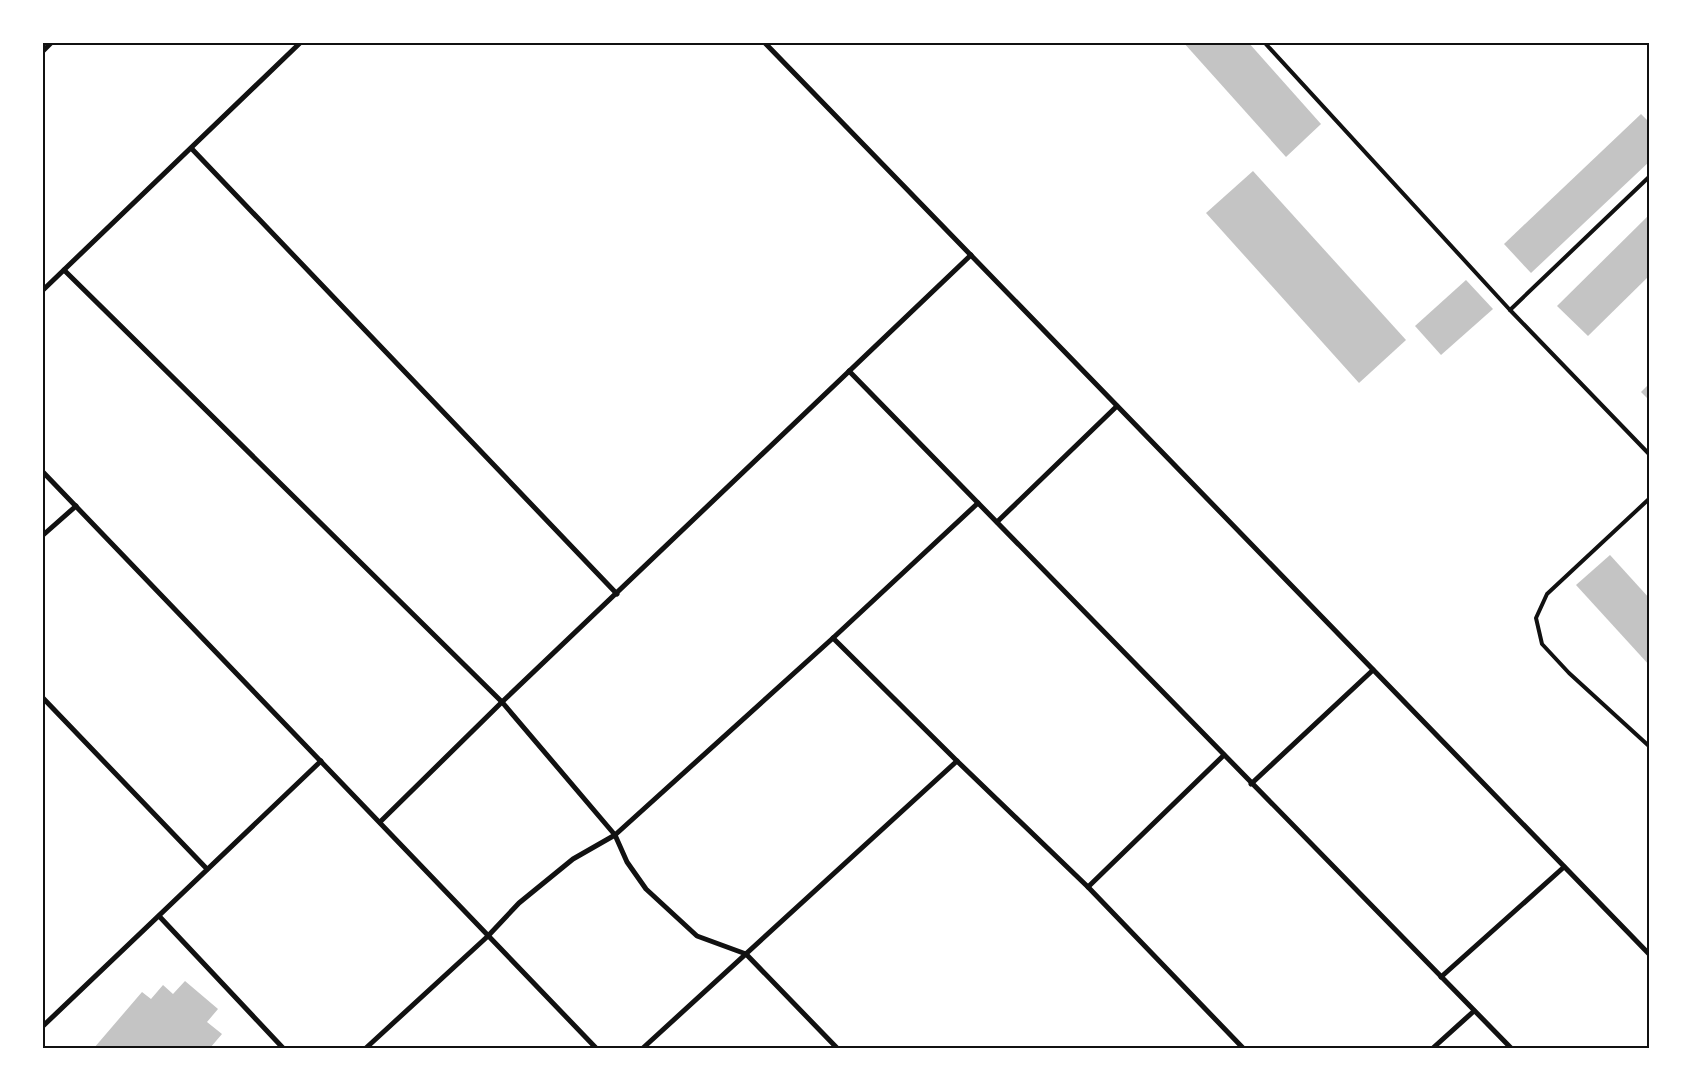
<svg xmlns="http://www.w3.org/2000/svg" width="1692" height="1091" viewBox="0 0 1692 1091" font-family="Ubuntu,sans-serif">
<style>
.building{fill:#c4c4c4}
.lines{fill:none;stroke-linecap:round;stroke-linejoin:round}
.service{stroke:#111;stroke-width:4}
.minor{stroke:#111;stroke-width:5}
.neatline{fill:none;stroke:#111;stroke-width:2}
</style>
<rect width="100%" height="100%" fill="#fff"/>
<g class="building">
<path d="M1183,42H1248L1321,124L1286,157Z"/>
<path d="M1641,114L1650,123V161L1531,273L1504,244Z"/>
<path d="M1253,171L1406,340L1359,383L1206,213Z"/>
<path d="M1650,214V275L1588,336L1557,306Z"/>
<path d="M1466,280L1493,309L1441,355L1415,326Z"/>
<path d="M1650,383V401L1641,392Z"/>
<path d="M1610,555L1650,599V666L1576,585Z"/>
<path d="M185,981L218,1009L207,1022L222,1034L210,1048H94L142,992L151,999L163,985L173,994Z"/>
</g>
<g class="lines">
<g class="service">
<path d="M1264,42L1510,310L1650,455"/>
<path d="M1510,310L1650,176"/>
<path d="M1650,498L1547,594L1536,618L1542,644L1569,673L1650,747"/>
</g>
<g class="minor">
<path d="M764,42L1650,955"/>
<path d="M42,52L52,42"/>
<path d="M192,149L617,594"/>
<path d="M64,270L502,702L615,835L627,862L646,889L697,936L746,954L837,1048"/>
<path d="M42,291L301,42"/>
<path d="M849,371L1511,1048"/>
<path d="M42,471L596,1048"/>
<path d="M997,522L1117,406"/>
<path d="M42,536L76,506"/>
<path d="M833,638L957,761L1088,887L1243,1048"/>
<path d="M42,697L207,869"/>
<path d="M1251,784L1373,670"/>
<path d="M380,822L502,702L971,255"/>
<path d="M1088,887L1224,755"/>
<path d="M159,916L283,1048"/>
<path d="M1441,977L1564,867"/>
<path d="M42,1027L321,761"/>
<path d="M366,1048L488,936L519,903L573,859L615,835L833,638L978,503"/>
<path d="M643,1048L957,761"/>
<path d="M1433,1048L1474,1011"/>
</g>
</g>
<rect width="1692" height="1091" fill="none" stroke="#ffffff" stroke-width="88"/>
<rect x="44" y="44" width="1604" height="1003" class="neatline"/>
</svg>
